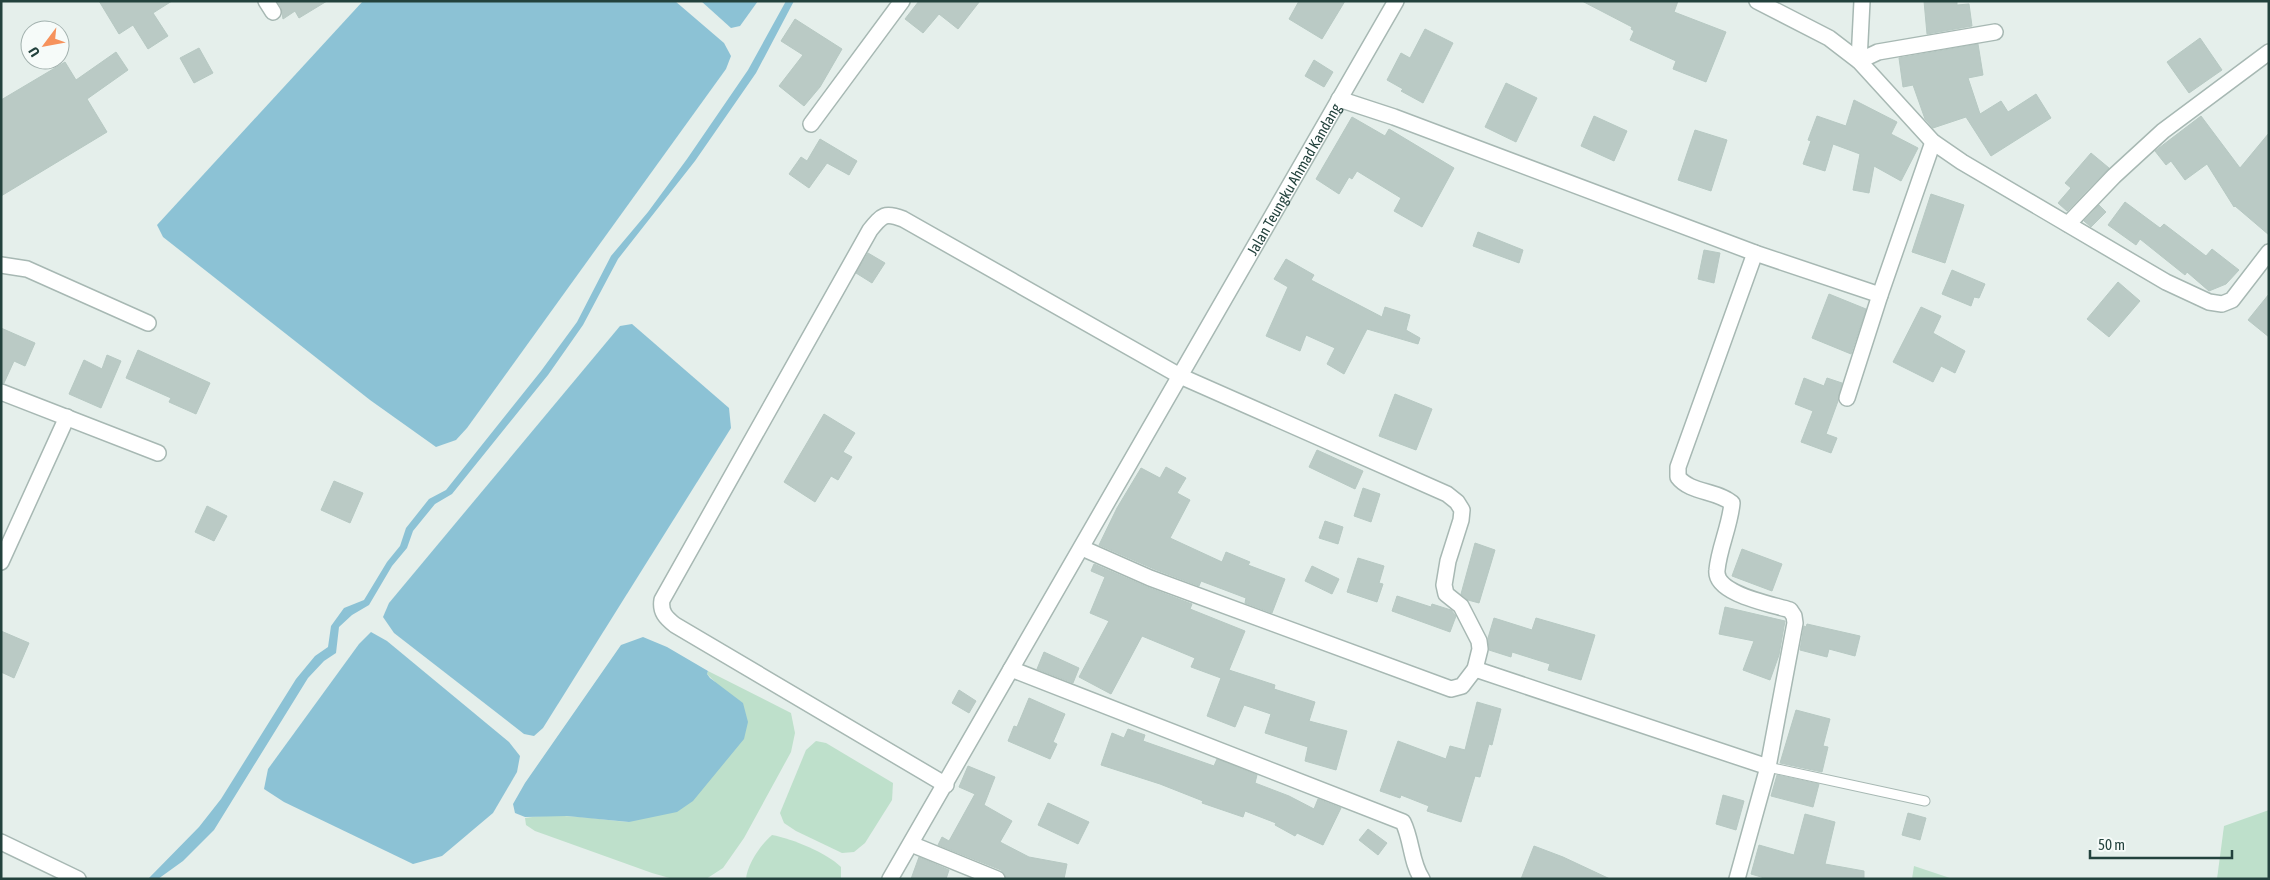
<svg xmlns="http://www.w3.org/2000/svg" width="2270" height="880" viewBox="0 0 2270 880" font-family="'Asap Condensed',sans-serif">
<style>
.green{fill:#bee0cb}
.water{fill:#8cc2d5}
.building{fill:#bacac5;stroke:#b7c9c3}
.lines{fill:none;stroke-linecap:round;stroke-linejoin:round}
.service-casing{stroke:#a7b8b3;stroke-width:11}
.minor-casing{stroke:#a7b8b3;stroke-width:18}
.service{stroke:#fff;stroke-width:9}
.minor{stroke:#fff;stroke-width:15}
.labels{text-anchor:middle;dominant-baseline:central;stroke-width:4;stroke-linejoin:round;paint-order:stroke}
.street-label{font-size:15px;fill:#23423d;stroke:#f6fbf9}
</style>
<rect width="100%" height="100%" fill="#e5efeb"/>
<g class="green">
<path d="M708,671L791,713L795,733L791,752L744,838L723,868L706,879H673L652,873L535,831L526,825L525,818C559,812 596,819 629,822L715,682L707,674Z"/>
<path d="M816,741L826,743L893,783L892,800L865,843L854,852L842,853L796,831L784,823L780,813L806,750Z"/>
<path d="M2269,810V879H2217L2224,826Z"/>
<path d="M772,835C793,839 827,853 841,867V879H746C747,865 761,844 772,835Z"/>
<path d="M1914,866L1953,879H1912Z"/>
</g>
<g class="water">
<path d="M363,1H675L724,43L731,56L726,69L467,428L456,440L436,447L370,400L163,237L157,225Z"/>
<path d="M701,1H758L740,26L731,28Z"/>
<path d="M786,1H794L756,73L695,161L618,259L583,325L548,375L452,494L435,504L413,531L407,548L392,566L369,605L352,615L339,627L336,653L324,661L308,678L214,830L183,861L158,879H148L199,827L221,799L296,679L315,656L328,647L331,626L344,608L364,600L387,562L400,546L406,528L429,499L446,490L541,371L577,322L611,256L648,212L687,159L748,70Z"/>
<path d="M632,324L729,408L731,428L543,728L534,736L524,734L394,633L383,617L389,603L620,326Z"/>
<path d="M371,632L387,641L509,742L520,756L517,772L493,813L442,856L413,864L284,802L264,789L268,769L359,644Z"/>
<path d="M643,637L667,647L708,671L707,674L710,678L743,703L748,722L744,739L693,801L677,812L629,822L567,816L525,817L515,813L513,804L525,783L621,645Z"/>
</g>
<g class="building">
<path d="M99,1H172L153,13L168,36L148,49L133,25L119,34Z"/>
<path d="M277,1H327L299,18L295,11L283,19L281,7Z"/>
<path d="M919,1H980L958,29L939,14L923,33L905,19Z"/>
<path d="M1299,1H1345L1322,39L1289,19Z"/>
<path d="M1582,1H1678L1674,12L1726,32L1706,82L1673,69L1676,61L1630,40L1634,31L1631,29L1632,27Z"/>
<path d="M1924,1H1957V5L1969,4L1972,26L1927,34Z"/>
<path d="M795,19L842,49L820,87L804,106L779,86L803,55L781,41Z"/>
<path d="M1425,29L1453,43L1423,103L1401,91L1403,89L1387,80L1401,53L1410,58Z"/>
<path d="M2200,38L2222,70L2189,93L2167,62Z"/>
<path d="M1978,44L1983,75L1968,78L1980,114L2001,101L2008,112L2036,94L2051,118L1991,156L1966,117L1933,128L1925,119L1913,85L1903,87L1899,58Z"/>
<path d="M199,48L213,73L194,83L180,58Z"/>
<path d="M116,52L128,70L87,99L107,132L1,196V100L65,62L76,80Z"/>
<path d="M1314,60L1333,72L1324,87L1305,76Z"/>
<path d="M1506,83L1537,98L1516,142L1485,127Z"/>
<path d="M1854,100L1897,122L1891,134L1918,148L1901,181L1874,166L1869,193L1853,190L1860,154L1833,144L1825,171L1803,164L1811,141L1808,140L1817,116L1846,126Z"/>
<path d="M1594,116L1627,131L1614,161L1581,146Z"/>
<path d="M2201,116L2240,168L2269,133V235L2235,206L2234,207L2207,164L2185,180L2171,161L2166,165L2155,151Z"/>
<path d="M1352,117L1385,136L1389,129L1454,168L1422,227L1394,211L1401,198L1357,171L1352,179L1349,177L1339,194L1316,179Z"/>
<path d="M1695,130L1727,140L1711,191L1678,180Z"/>
<path d="M820,139L857,161L849,175L827,163L809,188L789,174L801,157L807,161Z"/>
<path d="M2091,153L2109,168L2067,211L2058,203L2071,188L2065,183Z"/>
<path d="M1931,194L1964,205L1945,263L1912,252Z"/>
<path d="M2125,202L2160,228L2164,224L2206,256L2212,249L2239,270L2226,284L2209,291L2187,272L2185,275L2140,239L2136,245L2108,225Z"/>
<path d="M2099,205L2106,212L2091,227L2084,221Z"/>
<path d="M1478,232L1523,250L1519,263L1473,246Z"/>
<path d="M1704,250L1720,253L1714,283L1698,279Z"/>
<path d="M868,253L885,263L872,283L856,273Z"/>
<path d="M1286,259L1314,275L1311,280L1382,317L1385,307L1410,315L1406,330L1420,338L1418,344L1367,329L1344,374L1327,364L1335,348L1306,335L1300,351L1266,336L1288,287L1274,279Z"/>
<path d="M1952,270L1985,284L1979,298L1974,297L1971,306L1942,294Z"/>
<path d="M2118,282L2140,301L2109,337L2087,319Z"/>
<path d="M1829,294L1866,309L1851,354L1812,338Z"/>
<path d="M2269,294V337L2248,320Z"/>
<path d="M1921,307L1941,316L1933,333L1965,351L1955,373L1941,366L1933,382L1893,362Z"/>
<path d="M1,328L35,343L25,366L14,361L4,383H1Z"/>
<path d="M138,350L210,383L196,414L169,402L171,398L126,378Z"/>
<path d="M107,355L121,361L101,408L69,394L84,360L102,369Z"/>
<path d="M1804,378L1824,386L1827,378L1842,383L1838,401L1826,434L1837,438L1831,453L1801,442L1813,411L1795,404Z"/>
<path d="M1395,394L1432,409L1416,450L1379,436Z"/>
<path d="M824,414L855,433L843,452L852,457L838,480L831,476L815,502L784,482Z"/>
<path d="M1317,450L1363,471L1355,489L1309,467Z"/>
<path d="M1166,467L1186,478L1177,493L1190,500L1170,538L1222,562L1226,552L1250,562L1248,565L1285,579L1272,613L1245,603L1246,598L1201,581L1199,586L1154,569L1099,545L1117,508L1141,468L1160,478Z"/>
<path d="M334,481L363,493L350,523L321,510Z"/>
<path d="M1363,488L1380,494L1371,522L1354,516Z"/>
<path d="M207,506L227,516L214,541L195,532Z"/>
<path d="M1325,521L1343,527L1338,544L1319,538Z"/>
<path d="M1475,543L1495,550L1479,603L1468,600L1461,594Z"/>
<path d="M1742,549L1782,564L1772,591L1732,576Z"/>
<path d="M1358,558L1384,566L1379,583L1383,584L1377,602L1347,592Z"/>
<path d="M1094,564L1147,587L1192,604L1190,609L1245,631L1229,670L1275,685L1274,689L1315,702L1309,721L1347,731L1336,770L1305,761L1308,747L1265,733L1271,714L1244,705L1235,727L1207,716L1221,678L1191,667L1195,658L1142,636L1111,694L1079,677L1109,621L1090,613L1105,577L1091,571Z"/>
<path d="M1312,566L1339,579L1332,594L1305,581Z"/>
<path d="M1397,596L1431,607L1432,604L1451,610L1456,616L1450,632L1392,611Z"/>
<path d="M1725,607L1785,621L1779,655L1770,680L1743,670L1754,641L1719,634Z"/>
<path d="M1494,618L1532,630L1536,618L1595,635L1581,680L1548,670L1550,664L1512,652L1511,657L1489,650L1488,638Z"/>
<path d="M1807,624L1860,636L1855,656L1829,649L1827,657L1800,650L1804,626L1806,627Z"/>
<path d="M1,631L29,643L14,678L1,672Z"/>
<path d="M1044,652L1079,668L1073,683L1037,669Z"/>
<path d="M959,690L976,701L969,713L952,703Z"/>
<path d="M1029,698L1065,714L1053,742L1057,744L1050,759L1008,741L1014,726L1017,727Z"/>
<path d="M1477,702L1501,709L1492,745L1489,744L1480,777L1475,776L1461,822L1427,811L1429,806L1401,795L1400,798L1380,791L1398,741L1446,759L1450,746L1465,750Z"/>
<path d="M1796,710L1830,719L1823,746L1828,747L1822,772L1780,763Z"/>
<path d="M1128,729L1145,735L1143,741L1214,766L1217,759L1257,775L1255,783L1289,796L1314,809L1318,799L1341,808L1323,845L1297,833L1295,836L1275,825L1276,823L1245,811L1243,817L1202,803L1203,801L1160,784L1101,765L1112,733L1124,738Z"/>
<path d="M968,766L995,777L984,805L1012,821L1000,842L1029,857L1067,864L1064,879H1006L1001,870L938,845L942,837L949,841L975,794L959,787Z"/>
<path d="M1777,775L1819,784L1813,807L1771,796Z"/>
<path d="M1723,795L1744,801L1736,830L1716,824Z"/>
<path d="M1048,803L1089,822L1078,844L1038,825Z"/>
<path d="M1908,813L1926,818L1920,840L1902,835Z"/>
<path d="M1805,814L1835,822L1825,864L1864,871V879H1768L1751,874L1759,845L1794,855Z"/>
<path d="M1368,829L1387,843L1378,855L1359,840Z"/>
<path d="M1534,846L1563,857L1610,879H1521Z"/>
<path d="M919,857L949,870L946,879H911Z"/>
</g>
<g class="lines">
<defs>
<path id="service" d="M1768,767L1925,801"/>
<g id="minor">
<path d="M266,1L273,12"/>
<path d="M1757,1L1829,38L1859,61L1933,142L1962,162L2166,282L2209,302L2222,304L2232,300L2269,252"/>
<path d="M1862,1L1859,61L1878,52L1995,32"/>
<path d="M1339,99L1394,117L1755,253L1880,295L1933,142"/>
<path d="M811,124L902,1"/>
<path d="M2068,224L2114,176L2163,131L2269,52"/>
<path d="M1,265L27,269L148,323"/>
<path d="M1,392L158,453"/>
<path d="M1847,398L1880,295"/>
<path d="M1,562L67,417"/>
<path d="M1011,669L1403,822C1412,840 1411,863 1422,879"/>
<path d="M1475,669L1768,767"/>
<path d="M946,785L675,625C666,618 660,612 662,600L870,230C882,215 885,212 903,219L1180,376L1447,494L1457,502L1462,510L1461,520L1448,561L1444,585L1446,594L1461,606L1479,641L1480,649L1475,669L1462,686L1451,689L1150,578L1082,548"/>
<path d="M1,842L78,879"/>
<path d="M911,844L997,879"/>
<path id="s1" d="M890,879L1396,1"/>
<path d="M1737,879L1768,767L1795,623L1794,616L1790,610C1771,604 1714,594 1717,570C1719,548 1730,526 1732,503C1716,490 1690,493 1678,477V467L1755,253"/>
</g>
</defs>
<use href="#service" class="service-casing"/>
<use href="#minor" class="minor-casing"/>
<use href="#service" class="service"/>
<use href="#minor" class="minor"/>
</g>
<g class="labels">
<g class="street-label">
<text stroke="none"><textPath href="#s1" startOffset="808">Jalan Teungku Ahmad Kandang</textPath></text>
</g>
</g>
<rect width="2270" height="880" fill="none" stroke="#23423d" stroke-width="5"/>
<g transform="translate(45 45) rotate(238)"><circle r="24" fill="#f6fbf9" stroke="#a2b1ae"/>
<path d="M0-4L9 19L0 12L-9 19Z" fill="#f6925c"/>
<text y="-8" font-size="14" font-weight="bold" text-anchor="middle" fill="#23423d">U</text>
</g>
<path d="M2090 850v8h142v-8" fill="none" stroke="#23423d" stroke-width="2.5"/>
<text x="2098" y="850" font-size="15" fill="#23423d" stroke="#f6fbf9" stroke-width="4" paint-order="stroke">50 m</text>
</svg>
